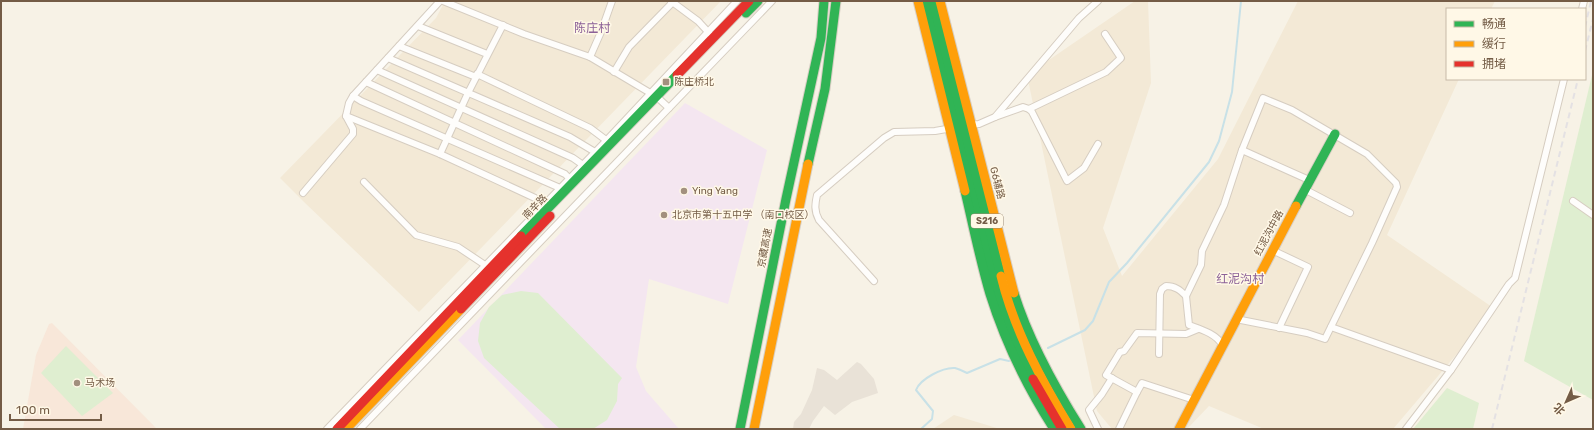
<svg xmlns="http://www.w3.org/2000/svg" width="1594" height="430" viewBox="0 0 1594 430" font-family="Rubik,'Noto Sans SC',sans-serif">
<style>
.residential{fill:#f3e9d6}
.commercial{fill:#f8e7d9}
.industrial{fill:#e9e2d7}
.education{fill:#f4e6f0}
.green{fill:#dfeed0}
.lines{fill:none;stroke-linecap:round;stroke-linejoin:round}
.stream{stroke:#c8e1e7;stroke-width:2}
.street-casing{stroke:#d6cdc1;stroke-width:8}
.fast-casing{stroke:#d7cec3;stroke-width:11}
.slow-casing{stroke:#d7cec3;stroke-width:11}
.jam-casing{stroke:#d7cec3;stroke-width:11}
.street{stroke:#fefdfb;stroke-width:6}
.fast{stroke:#30b455;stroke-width:9}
.slow{stroke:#ff9f0a;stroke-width:9}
.jam{stroke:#e5322d;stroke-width:9}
.rail{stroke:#e4e1e3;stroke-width:2;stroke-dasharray:6 4;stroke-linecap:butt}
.poi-dot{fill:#a2907e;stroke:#fff8e7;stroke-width:1.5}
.labels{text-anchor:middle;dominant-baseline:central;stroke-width:3;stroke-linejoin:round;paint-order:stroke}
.shield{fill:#fff8e7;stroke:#9e8b76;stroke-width:1}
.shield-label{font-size:9px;font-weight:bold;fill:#745c46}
.poi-label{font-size:10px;fill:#745c46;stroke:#fff8e7;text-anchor:start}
.street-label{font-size:10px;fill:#745c46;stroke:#fff8e7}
.quarter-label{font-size:12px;fill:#8c6198;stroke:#fff8e7}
</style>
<rect width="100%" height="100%" fill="#f7f2e6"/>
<g class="residential">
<path d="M445,1H721L419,312L304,202L280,178L436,18Z"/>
<path d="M1135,1H1148L1151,83L1103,228L1122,276L1218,159L1298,1H1495L1491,9H1447V79H1459L1387,235L1495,309L1393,429H1264L1209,406L1187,429H1112L1097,411L1027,75Z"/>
<path d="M954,415L1000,429H933Z"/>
</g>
<path class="commercial" d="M52,323L157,429H23L36,355L49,324Z"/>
<path class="industrial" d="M857,362L861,364L874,379L878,393L852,402L835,415L824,406L813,421L809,429H793L794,422L801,414L812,390L817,368L824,370L837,380Z"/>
<path class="education" d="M685,103L767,150L728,304L649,279L636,367L646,391L679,429H546L458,340Z"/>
<g class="green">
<path d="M1593,71V400L1524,361Z"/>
<path d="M521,291L538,293L622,378L618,384L617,401L607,420L593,429H560L484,358L478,341L480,323L489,307L502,295Z"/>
<path d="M66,346L113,393L82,416L41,373Z"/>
<path d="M1447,388L1479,403L1473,429H1413Z"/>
</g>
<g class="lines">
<g class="stream">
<path d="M1048,348L1085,330L1093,321L1109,282L1127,263L1209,162L1219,141L1232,92L1241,1"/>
<path d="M921,429L932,419L933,411L916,390C920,379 943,367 955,368C959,369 963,371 967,373L1000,359L1009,361"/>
</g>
<defs>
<g id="street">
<path d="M443,1L524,34L590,57L657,97L669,108"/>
<path d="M671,1L698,21L710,34"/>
<path d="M1582,9L1584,1"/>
<path d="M418,26L487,54"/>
<path d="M399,46L476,77"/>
<path d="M590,57L601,32L612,1"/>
<path d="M388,58L570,137L595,152"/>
<path d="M377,70L573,158L583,165"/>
<path d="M614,72L629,47L674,1"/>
<path d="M477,74L590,128L606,140"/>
<path d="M366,82L565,174L569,178"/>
<path d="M353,96L361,101L560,188"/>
<path d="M1029,109L1106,72L1121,58L1105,34"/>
<path d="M346,116L440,154L535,198L544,204"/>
<path d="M995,117L1023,107L1029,109L1032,112L1067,181L1084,168L1098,144"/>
<path d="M969,125L979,124L995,117L1079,18L1098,1"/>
<path d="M440,154L468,93L503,25"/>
<path d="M364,182L416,235L458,247L485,265"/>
<path d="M1304,189L1350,213"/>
<path d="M303,193L353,134V129L346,116L349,103L353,96L440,1"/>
<path d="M1573,201L1593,215"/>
<path d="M1272,250L1308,267L1279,328"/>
<path d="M874,281L819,220C814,211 815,204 817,195L884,138L894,132L935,131L952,128"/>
<path d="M1236,319L1307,333L1325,339L1372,243L1397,187L1396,183L1367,154L1292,110L1263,98L1242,150"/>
<path d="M1331,327L1451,370"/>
<path d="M1222,345C1217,334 1200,329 1189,325L1186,296L1201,265L1202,251L1224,205L1242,150L1309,180"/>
<path d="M1159,354L1160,294L1162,289L1166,286C1175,286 1180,290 1186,296"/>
<path d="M1137,392L1142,383L1194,400"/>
<path d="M327,429L603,144L737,1"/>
<path d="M360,429L772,1"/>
<path d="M1098,429L1089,410L1102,394L1112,378"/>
<path d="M1119,429L1137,392L1106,375L1120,352L1124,351L1137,333L1186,334L1198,329"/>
<path d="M1406,429L1451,370L1509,284L1515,278L1564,79"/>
</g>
<g id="fast">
<path d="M926,1L997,291L1017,345L1033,379"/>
<path d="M933,1L1001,276"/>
<path d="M746,13L758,1"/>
<path d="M808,164L825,89L836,1"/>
<path d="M965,191C973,225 980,260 990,294C1005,342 1027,387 1054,429"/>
<path d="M1296,206L1335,134"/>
<path d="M521,236L677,75"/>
<path d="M1014,293C1029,341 1054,386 1081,429"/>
<path d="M740,429L786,199L821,38L824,1"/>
</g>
<g id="slow">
<path d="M918,1L965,191"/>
<path d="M940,1L1014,293"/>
<path d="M1001,276C1014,330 1042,382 1071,429"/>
<path d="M346,429L461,309"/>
<path d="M754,429L808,164"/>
<path d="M1179,429L1296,206"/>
</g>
<g id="jam">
<path d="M677,75L749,1"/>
<path d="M461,309L550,216"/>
<path d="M1033,379L1062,429"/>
<path d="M337,429L521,236"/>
</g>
</defs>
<use href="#street" class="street-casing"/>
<use href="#fast" class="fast-casing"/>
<use href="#slow" class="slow-casing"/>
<use href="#jam" class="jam-casing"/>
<use href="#street" class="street"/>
<use href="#fast" class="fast"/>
<use href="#slow" class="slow"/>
<use href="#jam" class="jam"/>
<g class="rail">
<path d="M1585,27L1591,1"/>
<path d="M1585,51L1593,19"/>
<path d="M1492,429L1578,79"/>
</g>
</g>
<g class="poi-dot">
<rect x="662" y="78" width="8" height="8" rx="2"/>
<circle cx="684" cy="191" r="4"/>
<circle cx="664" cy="215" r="4"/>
<circle cx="77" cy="383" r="4"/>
</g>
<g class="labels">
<rect class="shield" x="971" y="214" width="32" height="14" rx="3"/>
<g class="shield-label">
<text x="987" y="221">S216</text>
</g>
<g class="poi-label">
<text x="674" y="82">陈庄桥北</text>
<text x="692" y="191">Ying Yang</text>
<text x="672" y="215">北京市第十五中学 （南口校区）</text>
<text x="85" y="383">马术场</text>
</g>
<g class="street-label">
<text transform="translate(997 183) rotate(76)">G6辅路</text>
<text transform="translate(535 207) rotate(-46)">南辛路</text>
<text transform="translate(1269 233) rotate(-62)">红泥沟中路</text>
<text transform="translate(765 248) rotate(-79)">京藏高速</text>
</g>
<g class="quarter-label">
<text x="592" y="28">陈庄村</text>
<text x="1240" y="279">红泥沟村</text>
</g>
</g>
<rect width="1594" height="430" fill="none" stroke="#745c46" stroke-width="4"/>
<rect x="1446" y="8" width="140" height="72" fill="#fff8e7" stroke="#c7baa7"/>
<rect x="1454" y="21" width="20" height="6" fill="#30b455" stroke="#c7baa7"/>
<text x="1482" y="28" font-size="12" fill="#745c46">畅通</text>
<rect x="1454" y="41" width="20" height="6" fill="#ff9f0a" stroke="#c7baa7"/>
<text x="1482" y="48" font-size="12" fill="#745c46">缓行</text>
<rect x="1454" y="61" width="20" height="6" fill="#e5322d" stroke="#c7baa7"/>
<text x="1482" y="68" font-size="12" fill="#745c46">拥堵</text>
<g transform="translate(1566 402) rotate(225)" stroke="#fff8e7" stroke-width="3" paint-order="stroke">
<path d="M0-3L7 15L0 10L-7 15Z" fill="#745c46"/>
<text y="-6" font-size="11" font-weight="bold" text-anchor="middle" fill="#745c46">北</text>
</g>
<path d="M10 414v6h91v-6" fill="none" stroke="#745c46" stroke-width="2"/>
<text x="16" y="414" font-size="12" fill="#745c46" stroke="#fff8e7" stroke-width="3" paint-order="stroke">100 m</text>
</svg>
